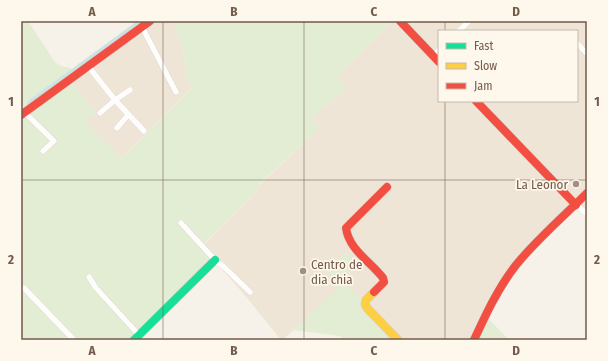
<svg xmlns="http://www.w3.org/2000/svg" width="608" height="361" viewBox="0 0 608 361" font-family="'Fira Sans Condensed',sans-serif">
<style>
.residential{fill:#efe5d7;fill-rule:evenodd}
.green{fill:#e2edd4}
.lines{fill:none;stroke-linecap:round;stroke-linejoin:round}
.canal{stroke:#cce3e6;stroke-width:7}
.street-casing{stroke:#d4cec7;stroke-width:6}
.fast-casing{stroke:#d6cfc7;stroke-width:9}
.slow-casing{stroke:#d6cfc7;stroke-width:9}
.jam-casing{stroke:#d6cfc7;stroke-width:9}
.street{stroke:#fefdfc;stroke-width:5.5}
.fast{stroke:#16e098;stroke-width:8}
.slow{stroke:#ffcf43;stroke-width:8}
.jam{stroke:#f24e42;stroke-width:8}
.grid{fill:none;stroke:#735b4b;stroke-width:1;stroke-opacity:0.55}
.poi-dot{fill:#a19082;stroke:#fef7eb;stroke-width:1.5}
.labels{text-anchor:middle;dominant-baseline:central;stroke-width:3.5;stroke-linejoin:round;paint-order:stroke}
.poi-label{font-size:13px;fill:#735b4b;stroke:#fef7eb;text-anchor:end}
.neatline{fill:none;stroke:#735b4b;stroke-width:1.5}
.grid-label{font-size:13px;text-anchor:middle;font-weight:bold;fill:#735b4b}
</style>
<rect width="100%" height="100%" fill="#f6f2e9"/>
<g class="residential">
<path d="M150,21H174L184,55L185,74L192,88L122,158L88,125L86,119L96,112L70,80Z"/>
<path d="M392,21H587V214L576,205L523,257L474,340H398L344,283L283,340H281L248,299L202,246L256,192L259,185L320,128L312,118L346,88L336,77ZM439,31H577V101H439Z"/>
</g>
<g class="green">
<path d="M21,21H28L55,62L61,66L71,68L70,80L96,112L86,119L88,125L122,158L192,88L185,74L184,55L174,21H392L336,77L346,88L312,118L320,128L259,184L256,192L202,245L215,260L134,340H21Z"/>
<path d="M347,253L356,265L335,281L326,269Z"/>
<path d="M344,282L398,340H343L340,336L294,330Z"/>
<path d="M485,315L509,340H474Z"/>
</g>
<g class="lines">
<path class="canal" d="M31,103L143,21"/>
<defs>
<g id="street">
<path d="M142,27L176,92"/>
<path d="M459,31L469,21"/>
<path d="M577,43L587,54"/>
<path d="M433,56L439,50"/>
<path d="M88,66L115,100L144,131"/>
<path d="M25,113L54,141L43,151"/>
<path d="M100,113L115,100L130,90"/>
<path d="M117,128L128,115"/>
<path d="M576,205L587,214"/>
<path d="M181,223L215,260L225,268L250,292"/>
<path d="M89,277L96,288L139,335"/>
<path d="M24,288L74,340"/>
</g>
<path id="fast" d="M134,340L215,260"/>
<path id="slow" d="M374,292L366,300L365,304L367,308L398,340"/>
<g id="jam">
<path d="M400,21L439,62"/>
<path d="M476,101L576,205"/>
<path d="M21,115L150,21"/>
<path d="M374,292L384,282L383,278C371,262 349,250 346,228L387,187"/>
<path d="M474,340C486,314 498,288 516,265C537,239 563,217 587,193"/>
</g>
</defs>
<use href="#street" class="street-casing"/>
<use href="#fast" class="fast-casing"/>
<use href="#slow" class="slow-casing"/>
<use href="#jam" class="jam-casing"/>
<use href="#street" class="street"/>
<use href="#fast" class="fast"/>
<use href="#slow" class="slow"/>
<use href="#jam" class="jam"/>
</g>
<path class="grid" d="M163,21V340M304,21V340M445,21V31M445,101V340M21,180H587"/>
<g class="poi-dot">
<circle cx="576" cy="184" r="4"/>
<circle cx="303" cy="271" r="4"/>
</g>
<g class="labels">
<g class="poi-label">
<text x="568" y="184">La Leonor</text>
<text x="311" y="264" text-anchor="start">Centro de<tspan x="311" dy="15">dia chia</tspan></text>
</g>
</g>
<rect width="608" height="361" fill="none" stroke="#fef7eb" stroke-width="44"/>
<rect x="438" y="30" width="140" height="72" fill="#fef7eb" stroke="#c6b9ab"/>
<rect x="446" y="43" width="20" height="6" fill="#16e098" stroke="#c6b9ab"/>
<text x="474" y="50" font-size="12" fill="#735b4b">Fast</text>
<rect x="446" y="63" width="20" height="6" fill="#ffcf43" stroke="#c6b9ab"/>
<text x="474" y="70" font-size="12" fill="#735b4b">Slow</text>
<rect x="446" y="83" width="20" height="6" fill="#f24e42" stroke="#c6b9ab"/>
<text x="474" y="90" font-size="12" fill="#735b4b">Jam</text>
<rect x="22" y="22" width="564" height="317" class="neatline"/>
<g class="grid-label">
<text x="92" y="16">A</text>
<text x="234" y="16">B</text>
<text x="374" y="16">C</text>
<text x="516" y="16">D</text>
<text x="11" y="106">1</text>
<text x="597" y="106">1</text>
<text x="11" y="264">2</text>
<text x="597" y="264">2</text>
<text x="92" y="355">A</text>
<text x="234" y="355">B</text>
<text x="374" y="355">C</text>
<text x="516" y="355">D</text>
</g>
</svg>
